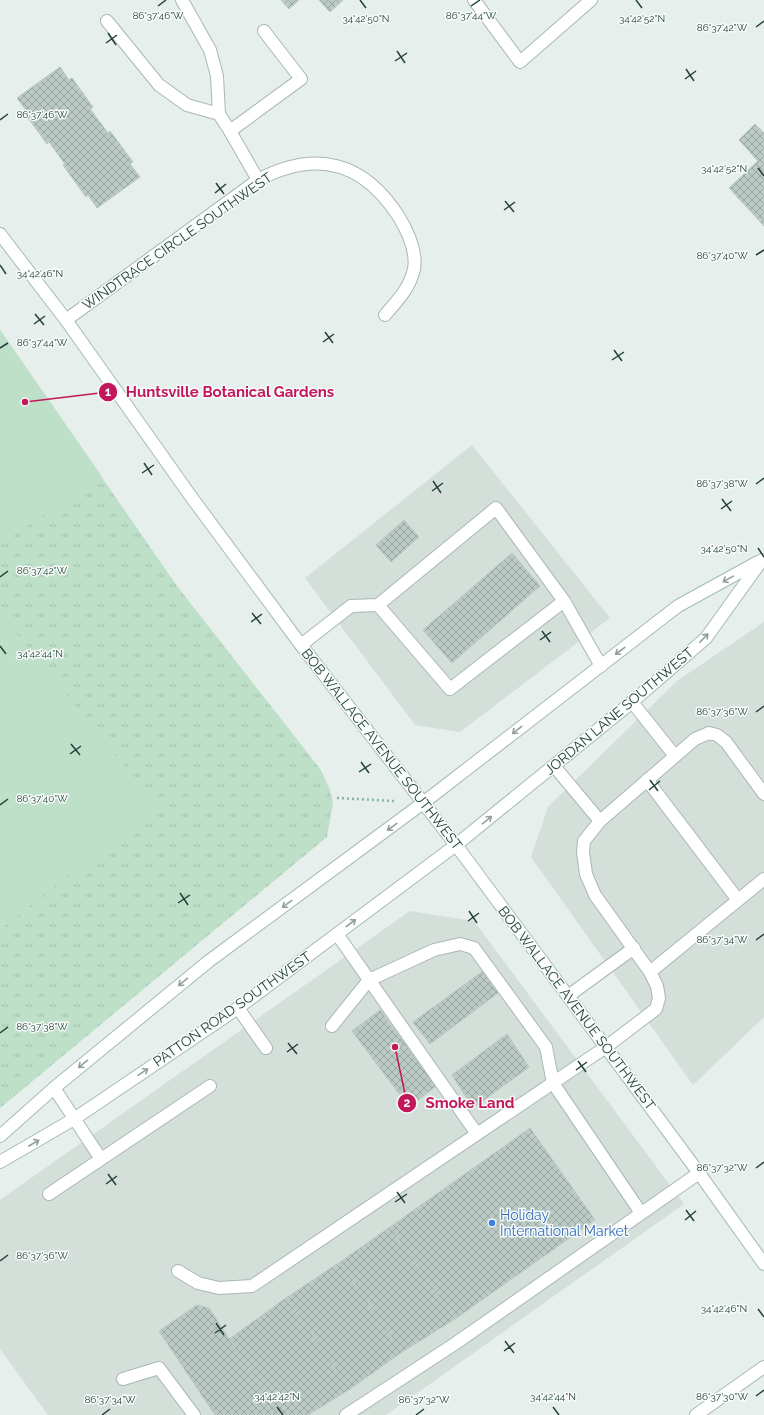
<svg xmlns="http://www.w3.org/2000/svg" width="764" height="1415" viewBox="0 0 764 1415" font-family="Raleway,sans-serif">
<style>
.built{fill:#d4dfda}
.grass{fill:url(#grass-tufts)}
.garden{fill:#bfe0c8}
.building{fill:url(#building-cross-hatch);stroke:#b8c9c2}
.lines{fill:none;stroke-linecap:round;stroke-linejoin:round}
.lane-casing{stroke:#a8b8b2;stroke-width:14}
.street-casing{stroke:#a8b8b2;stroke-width:14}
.secondary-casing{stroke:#a4bbb3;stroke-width:14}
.path{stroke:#86b3a5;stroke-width:2.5;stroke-dasharray:2 3;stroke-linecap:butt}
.lane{stroke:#fff;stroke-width:12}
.street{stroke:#fff;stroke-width:12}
.secondary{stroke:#fff;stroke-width:12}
.oneway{stroke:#92a09c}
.ticks{fill:none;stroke:#24423a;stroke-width:1.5}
.shop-dot{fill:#3f7fe0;stroke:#f7fbf9;stroke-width:1.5}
.labels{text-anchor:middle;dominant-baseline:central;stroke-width:3;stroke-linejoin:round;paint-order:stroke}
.street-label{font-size:14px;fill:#24423a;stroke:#f7fbf9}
.shop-label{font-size:14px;fill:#366cbe;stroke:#f7fbf9;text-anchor:start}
.ticks-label{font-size:10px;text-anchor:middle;fill:#24423a;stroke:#f7fbf9;stroke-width:3;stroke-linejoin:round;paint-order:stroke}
.leader{fill:none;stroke:#c2185b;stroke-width:1.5}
.callout-dot{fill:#c2185b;stroke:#f7fbf9;stroke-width:1.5}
.mark-label{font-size:12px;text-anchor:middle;font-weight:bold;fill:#fff}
.callout-label{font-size:15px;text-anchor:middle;font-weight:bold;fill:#c2185b;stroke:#f7fbf9;stroke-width:3;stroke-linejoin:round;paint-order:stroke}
</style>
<defs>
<pattern id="grass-tufts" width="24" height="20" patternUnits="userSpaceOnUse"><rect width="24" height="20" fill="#bfe0c8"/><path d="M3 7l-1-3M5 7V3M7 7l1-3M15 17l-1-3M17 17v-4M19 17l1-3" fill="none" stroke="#a4c1ad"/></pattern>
<pattern id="building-cross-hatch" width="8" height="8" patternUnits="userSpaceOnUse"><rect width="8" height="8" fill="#bbcac4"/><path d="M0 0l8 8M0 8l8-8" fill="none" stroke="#98a6a0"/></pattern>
</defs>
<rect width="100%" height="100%" fill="#e6efeb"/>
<g class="built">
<path d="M472,445L610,618L460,732L415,725L305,578Z"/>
<path d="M764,622V1017L693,1085L531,857L548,807L677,681Z"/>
<path d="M410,911L474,921L684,1204L386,1415H48L0,1349V1200Z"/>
</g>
<path class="grass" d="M0,330L177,586L321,770L330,790L333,803L327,837L0,1108Z"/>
<g class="garden">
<path d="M0,330L101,475L0,545Z"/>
<path d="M0,613L155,805L0,930Z"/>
</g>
<g class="building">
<path d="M281,0H299L289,9Z"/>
<path d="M319,0H343L330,12Z"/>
<path d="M60,67L69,80L72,78L93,107L90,109L108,133L110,131L133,162L130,164L140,177L97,208L88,195L86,197L63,165L65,164L49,142L47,144L23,111L25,109L17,98Z"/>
<path d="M755,124L764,133V226L729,188L758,161L739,140Z"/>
<path d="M404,520L419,537L391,562L376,545Z"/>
<path d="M512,553L540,586L452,663L423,630Z"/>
<path d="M483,971L498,993L430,1044L413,1022Z"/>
<path d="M380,1010L436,1086L409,1107L352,1031Z"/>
<path d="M507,1034L529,1067L473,1108L452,1075Z"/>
<path d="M530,1128L595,1220L455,1319L390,1227Z"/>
<path d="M390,1227L455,1319L402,1352L340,1262Z"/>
<path d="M340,1262L402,1352L350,1389L286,1298Z"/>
<path d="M286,1298L350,1389L308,1415H279L229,1339Z"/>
<path d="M197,1305L209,1308L279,1415H215L159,1331Z"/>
</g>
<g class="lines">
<defs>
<g id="lane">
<path d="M474,0L520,62L591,0"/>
<path d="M107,21L159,85L187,105L219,114L217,76L210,50L182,0"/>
<path d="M230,131L301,79L264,31"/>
<path d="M378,605L450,689L564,601"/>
<path d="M301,645L351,606L378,605L496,508L564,601L601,666"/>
<path d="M632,702L675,756"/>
<path d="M554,766L600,821"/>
<path d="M647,780L738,900"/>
<path d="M337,934L477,1134"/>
<path d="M650,972L764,879"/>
<path d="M568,996L634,948"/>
<path d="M238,1008L266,1048"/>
<path d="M332,1026L369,980L434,950L460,944L474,948L546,1047L553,1083L641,1213"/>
<path d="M54,1088L101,1159"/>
<path d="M49,1194L210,1086"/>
<path d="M178,1271L198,1283L219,1288L252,1286L606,1047L656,1009L659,998L657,986L650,972L595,895L586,874L583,852L584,841L600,821L695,739L709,733L717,735L726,742L764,794"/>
<path d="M123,1379L159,1368L194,1415"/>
<path d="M346,1415L456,1343L699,1173"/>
</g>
<g id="street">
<path d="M219,114L230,131L258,180"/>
<path d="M66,320L258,180C316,149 364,162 399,217C408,232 417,252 414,269C410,288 397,301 385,315"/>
<path d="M696,1415L764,1367"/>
</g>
<g id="secondary">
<path d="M0,234L66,320L192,498L301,645L456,845L699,1173L764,1264"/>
<path d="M0,1136L54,1088L209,961L423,803L678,606L758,562"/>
<path d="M0,1162L74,1119L238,1008L456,845L632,702L706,638L762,560"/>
</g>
</defs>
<use href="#lane" class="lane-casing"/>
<use href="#street" class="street-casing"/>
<use href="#secondary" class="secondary-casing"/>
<path class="path" d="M337,798L394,801"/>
<use href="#lane" class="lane"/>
<use href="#street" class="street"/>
<use href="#secondary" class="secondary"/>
</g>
<defs><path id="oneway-shaft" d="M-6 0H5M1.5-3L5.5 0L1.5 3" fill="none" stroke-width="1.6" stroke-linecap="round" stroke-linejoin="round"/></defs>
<g class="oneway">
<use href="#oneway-shaft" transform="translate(728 579) rotate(151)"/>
<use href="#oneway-shaft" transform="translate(704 638) rotate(-46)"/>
<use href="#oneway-shaft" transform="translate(620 651) rotate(143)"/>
<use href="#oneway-shaft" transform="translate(517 730) rotate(142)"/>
<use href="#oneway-shaft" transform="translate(487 820) rotate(-39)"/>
<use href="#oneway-shaft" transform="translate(392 827) rotate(143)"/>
<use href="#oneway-shaft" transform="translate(287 904) rotate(144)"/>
<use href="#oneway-shaft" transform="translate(351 923) rotate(-37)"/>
<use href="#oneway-shaft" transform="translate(183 982) rotate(141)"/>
<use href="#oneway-shaft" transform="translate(83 1064) rotate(141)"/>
<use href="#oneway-shaft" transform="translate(143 1072) rotate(-34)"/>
<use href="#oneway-shaft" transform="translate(34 1143) rotate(-30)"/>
</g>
<path class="ticks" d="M360,0L366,8M636,0L642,8M158,6L166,0M471,6L480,0M756,27L764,21M108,33L116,45M106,43L117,35M397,51L405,63M395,61L407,53M686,69L694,81M685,79L696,71M0,120L8,114M758,168L764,176M216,183L224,194M215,193L226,184M505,201L514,212M504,210L515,202M756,255L764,250M0,265L6,274M35,314L44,325M34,324L45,316M325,332L333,343M323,342L334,334M0,348L8,343M614,350L622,361M612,360L624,352M144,463L152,475M142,473L154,465M433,481L441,493M756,484L764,478M432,491L443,483M722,499L731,511M721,509L732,501M758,548L764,557M0,577L8,571M252,613L261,624M251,622L262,614M542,631L550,642M540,640L551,632M0,646L6,654M756,712L764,706M71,744L80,755M70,754L81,746M361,762L369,773M359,772L371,764M650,780L658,791M649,790L660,781M0,805L8,799M180,893L188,905M178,903L190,895M469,911L477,923M468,921L479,913M756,940L764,934M0,1033L8,1027M288,1043L297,1054M287,1052L298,1044M578,1061L586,1072M576,1070L587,1062M756,1168L764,1162M108,1174L116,1185M106,1184L117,1176M397,1192L405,1203M395,1202L407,1194M686,1210L694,1221M685,1220L696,1211M0,1261L8,1255M758,1309L764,1317M216,1323L224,1335M215,1333L226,1325M505,1341L514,1353M504,1351L515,1343M756,1396L764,1390M277,1407L283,1415M553,1407L559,1415M102,1415L110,1409M416,1415L424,1409"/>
<circle class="shop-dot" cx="492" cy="1223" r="4"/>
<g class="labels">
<g class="street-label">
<text transform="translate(177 241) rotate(-35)">WINDTRACE CIRCLE SOUTHWEST</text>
<text transform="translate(619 711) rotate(-40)">JORDAN LANE SOUTHWEST</text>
<text transform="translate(382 749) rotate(52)">BOB WALLACE AVENUE SOUTHWEST</text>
<text transform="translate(577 1008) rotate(53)">BOB WALLACE AVENUE SOUTHWEST</text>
<text transform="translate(232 1009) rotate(-35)">PATTON ROAD SOUTHWEST</text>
</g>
<g class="shop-label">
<text x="500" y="1215">Holiday<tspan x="500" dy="16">International Market</tspan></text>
</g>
</g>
<g class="ticks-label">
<text x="158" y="19">86°37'46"W</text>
<text x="471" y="19">86°37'44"W</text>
<text x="366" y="22">34°42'50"N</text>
<text x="642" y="22">34°42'52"N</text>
<text x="722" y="31">86°37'42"W</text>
<text x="42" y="118">86°37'46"W</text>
<text x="724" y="172">34°42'52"N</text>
<text x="722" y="259">86°37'40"W</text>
<text x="40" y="277">34°42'46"N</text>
<text x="42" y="346">86°37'44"W</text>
<text x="722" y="487">86°37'38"W</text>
<text x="724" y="552">34°42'50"N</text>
<text x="42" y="574">86°37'42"W</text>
<text x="40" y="657">34°42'44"N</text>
<text x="722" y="715">86°37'36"W</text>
<text x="42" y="802">86°37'40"W</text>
<text x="722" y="943">86°37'34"W</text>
<text x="42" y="1030">86°37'38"W</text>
<text x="722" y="1171">86°37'32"W</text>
<text x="42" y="1259">86°37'36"W</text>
<text x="724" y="1312">34°42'46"N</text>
<text x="722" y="1400">86°37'30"W</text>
<text x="277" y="1400">34°42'42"N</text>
<text x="553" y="1400">34°42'44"N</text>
<text x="110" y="1403">86°37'34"W</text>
<text x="424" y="1403">86°37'32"W</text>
</g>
<path class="leader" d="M25 402L108 392M395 1047L407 1103"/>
<g class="callout-dot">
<circle cx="25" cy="402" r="4"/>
<circle cx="395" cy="1047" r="4"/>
<circle cx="108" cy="392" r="10"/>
<circle cx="407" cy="1103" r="10"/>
</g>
<g class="mark-label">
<text x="108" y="396">1</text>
<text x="407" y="1107">2</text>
</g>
<g class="callout-label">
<text x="230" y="397">Huntsville Botanical Gardens</text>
<text x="470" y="1108">Smoke Land</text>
</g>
</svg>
